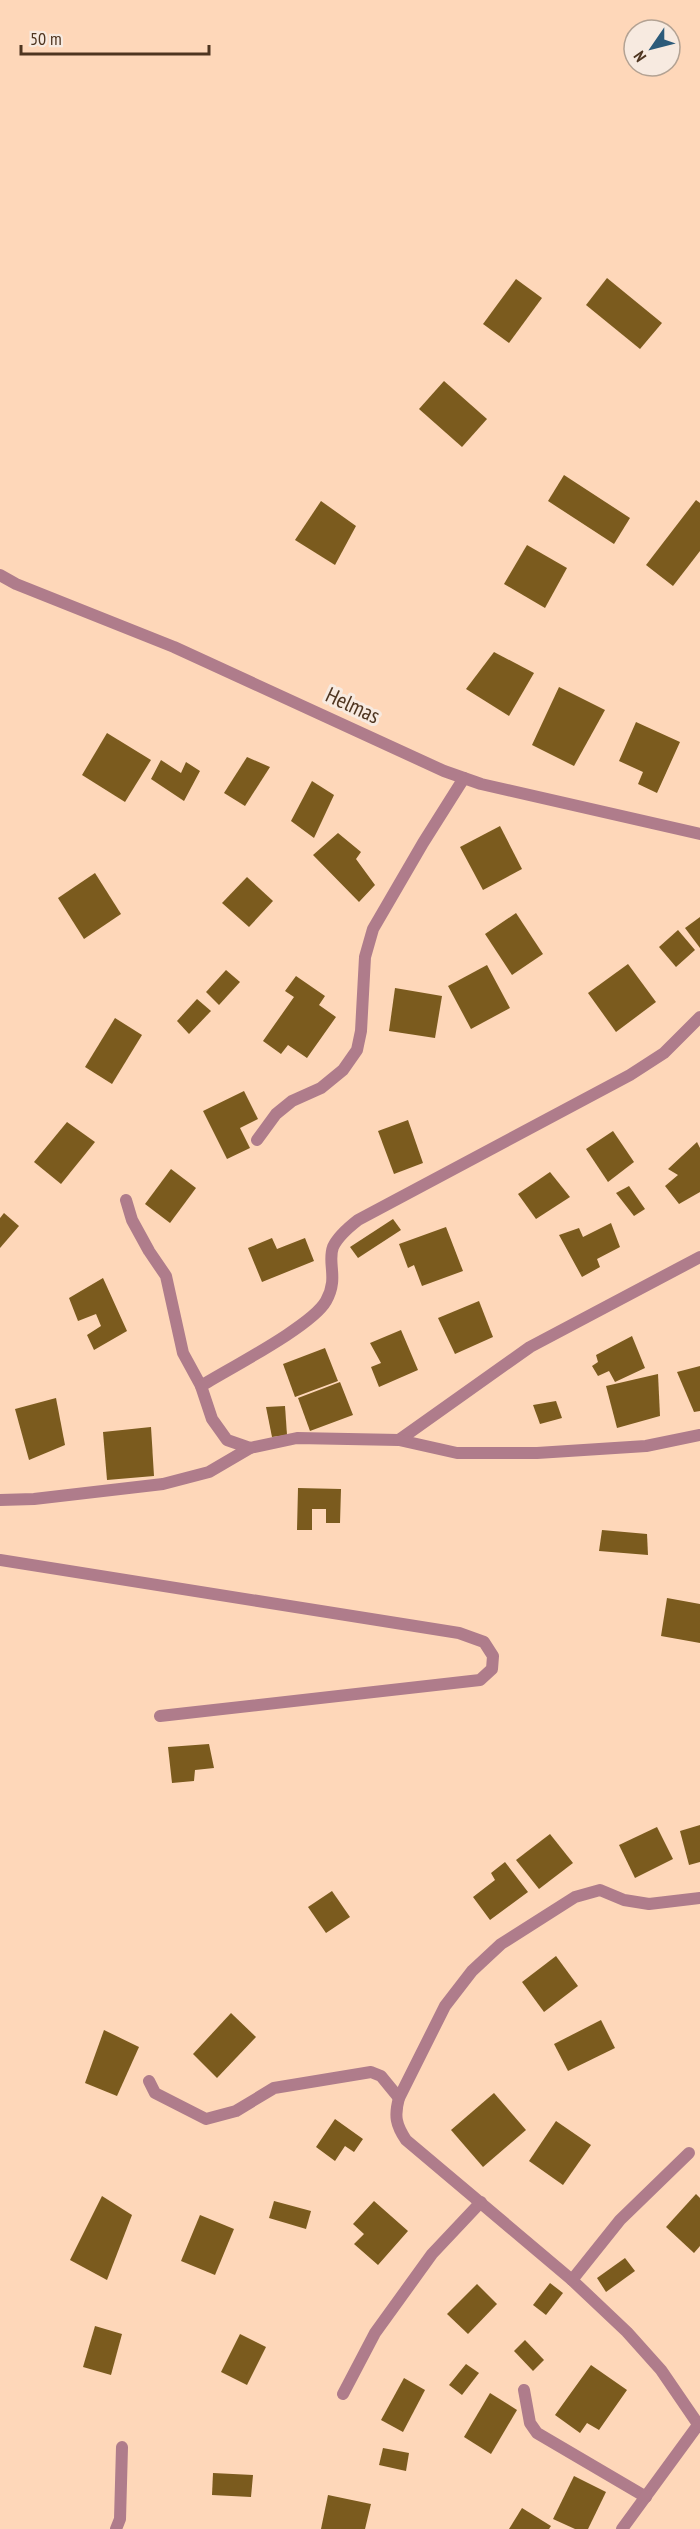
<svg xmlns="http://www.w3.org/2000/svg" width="700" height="2529" viewBox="0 0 700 2529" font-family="'PT Sans Narrow',sans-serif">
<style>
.building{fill:#7b5b1e}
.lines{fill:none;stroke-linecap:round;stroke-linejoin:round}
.minor{stroke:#af7c8b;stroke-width:12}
.tertiary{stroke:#af7c8b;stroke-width:12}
.labels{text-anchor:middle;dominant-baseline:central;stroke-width:6;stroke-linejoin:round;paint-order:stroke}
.street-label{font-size:22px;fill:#4e3520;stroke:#f7eae0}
</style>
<rect width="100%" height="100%" fill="#fed7b9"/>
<g class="building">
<path d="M607,278L662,323L640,349L586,305Z"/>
<path d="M516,279L542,298L509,343L483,324Z"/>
<path d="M444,381L487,419L462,447L419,409Z"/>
<path d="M564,475L630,518L614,544L548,501Z"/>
<path d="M696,500L700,503V551L673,586L646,565Z"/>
<path d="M321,501L356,526L335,565L295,540Z"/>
<path d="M527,545L567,568L545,608L504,584Z"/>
<path d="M494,652L534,673L509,716L466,689Z"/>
<path d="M559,687L605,710L574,766L532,745Z"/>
<path d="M636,722L680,742L657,793L638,784L643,772L619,761Z"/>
<path d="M107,733L151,760L125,802L82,775Z"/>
<path d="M247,757L270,767L245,806L224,793Z"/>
<path d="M161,760L181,773L186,762L200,771L184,801L151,779Z"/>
<path d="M312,781L334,795L314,838L291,821Z"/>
<path d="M500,826L522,869L483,890L460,847Z"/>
<path d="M338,833L361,852L356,859L375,885L359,902L313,855Z"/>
<path d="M95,873L121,914L84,939L58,898Z"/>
<path d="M247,877L273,901L249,927L222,903Z"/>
<path d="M516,913L543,954L512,975L485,934Z"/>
<path d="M700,917V948L685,928Z"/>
<path d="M678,930L695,950L676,967L659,947Z"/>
<path d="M628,964L656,1002L616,1032L588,993Z"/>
<path d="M487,965L510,1008L471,1029L448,986Z"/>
<path d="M226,970L240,982L219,1005L206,992Z"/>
<path d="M296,976L325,996L319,1005L336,1017L307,1058L288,1045L281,1054L263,1041L294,997L285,991Z"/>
<path d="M395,988L442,996L435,1038L389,1031Z"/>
<path d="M197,999L211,1011L189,1034L177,1021Z"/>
<path d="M115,1018L142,1035L112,1084L85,1067Z"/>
<path d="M244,1091L258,1119L240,1128L250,1148L227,1159L203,1111Z"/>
<path d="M408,1120L423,1163L394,1174L378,1131Z"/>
<path d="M67,1122L95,1142L61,1184L34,1162Z"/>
<path d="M613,1131L634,1162L608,1182L586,1149Z"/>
<path d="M697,1142L700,1148V1192L679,1204L665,1186L678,1175L668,1169Z"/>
<path d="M171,1169L196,1188L170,1223L145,1204Z"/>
<path d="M550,1172L570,1197L536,1219L518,1194Z"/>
<path d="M629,1186L645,1209L634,1216L616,1193Z"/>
<path d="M4,1213L19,1226L0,1248V1218Z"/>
<path d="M393,1219L401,1230L358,1258L350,1247Z"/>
<path d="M611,1223L620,1247L597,1259L600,1267L582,1277L559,1235L579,1228L583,1237Z"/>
<path d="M446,1227L463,1271L422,1286L414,1265L408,1268L399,1244Z"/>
<path d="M272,1238L277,1249L305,1238L314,1261L262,1282L248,1248Z"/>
<path d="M103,1278L127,1331L94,1350L87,1335L101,1326L96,1314L78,1321L69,1298Z"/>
<path d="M479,1301L493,1337L455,1354L438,1318Z"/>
<path d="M401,1330L418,1370L379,1387L371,1367L381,1363L370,1343Z"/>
<path d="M632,1336L645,1368L615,1382L609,1371L598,1376L592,1366L598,1362L596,1355Z"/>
<path d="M325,1348L338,1381L295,1397L283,1364Z"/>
<path d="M700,1366V1411L694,1412L677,1372Z"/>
<path d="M658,1374L660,1416L617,1428L606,1386Z"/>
<path d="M340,1382L353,1415L310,1431L298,1398Z"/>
<path d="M56,1398L65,1445L29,1460L15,1409Z"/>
<path d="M556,1401L562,1418L540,1424L533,1405Z"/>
<path d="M285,1406L287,1435L272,1437L266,1407Z"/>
<path d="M151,1427L154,1476L107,1480L103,1432Z"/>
<path d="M298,1488L341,1489L340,1523H326V1509H312V1530H297Z"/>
<path d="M602,1530L647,1534L648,1555L599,1551Z"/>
<path d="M667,1598L700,1604V1643L661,1636Z"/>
<path d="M209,1744L214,1768L195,1770L194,1781L172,1783L168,1747Z"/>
<path d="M700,1825V1862L689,1865L680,1831Z"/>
<path d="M657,1827L673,1859L635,1878L619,1845Z"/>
<path d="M550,1834L573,1863L539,1889L516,1860Z"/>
<path d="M505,1862L528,1892L490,1920L473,1897L495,1880L491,1873Z"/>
<path d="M332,1891L350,1917L326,1933L308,1907Z"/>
<path d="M556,1956L578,1986L544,2012L522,1982Z"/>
<path d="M231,2013L256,2037L217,2078L193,2054Z"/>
<path d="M601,2020L615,2048L568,2071L554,2044Z"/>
<path d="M104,2030L139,2047L117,2096L85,2083Z"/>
<path d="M494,2093L526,2130L483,2167L451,2130Z"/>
<path d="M335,2119L363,2139L354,2152L345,2146L335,2161L316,2147Z"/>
<path d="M556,2121L591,2145L563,2185L529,2161Z"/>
<path d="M696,2194L700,2198V2246L694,2253L666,2227Z"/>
<path d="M102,2196L132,2215L107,2280L70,2260Z"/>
<path d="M274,2201L311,2211L306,2229L269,2218Z"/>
<path d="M374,2201L408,2231L378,2265L354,2244L364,2234L353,2224Z"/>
<path d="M200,2215L234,2229L215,2275L181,2261Z"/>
<path d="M625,2258L635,2271L606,2292L597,2278Z"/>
<path d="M550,2283L563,2293L546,2315L533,2305Z"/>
<path d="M477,2284L497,2304L468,2334L447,2314Z"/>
<path d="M95,2326L122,2334L111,2375L83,2367Z"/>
<path d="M240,2334L266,2347L247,2385L221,2372Z"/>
<path d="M525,2340L544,2360L533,2371L514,2351Z"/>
<path d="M466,2364L479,2373L462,2395L449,2385Z"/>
<path d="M591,2365L627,2390L599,2430L587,2423L580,2433L555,2415Z"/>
<path d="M404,2378L425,2390L403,2432L381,2420Z"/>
<path d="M490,2393L517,2410L491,2454L464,2437Z"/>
<path d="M383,2448L409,2453L406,2471L379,2465Z"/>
<path d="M213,2473L253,2475L251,2497L212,2495Z"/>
<path d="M574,2476L606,2492L588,2529H575L553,2519Z"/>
<path d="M328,2495L371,2504L365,2529H321Z"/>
<path d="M522,2508L551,2526L549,2529H509Z"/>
</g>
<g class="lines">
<g class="minor">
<path d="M257,1140L276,1114L292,1101L321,1088L343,1070L357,1050L361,1031L365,957L373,929L423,843L464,778"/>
<path d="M126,1200L132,1220L149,1251L166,1276L183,1353L201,1386L212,1419L227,1440L250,1448L297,1438L399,1440L530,1347L700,1257"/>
<path d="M201,1386C230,1368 312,1326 326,1301C339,1278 327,1263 333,1247C338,1236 349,1227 358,1220L630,1075L664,1053L700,1017"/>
<path d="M399,1440L457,1453H537L646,1446L700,1435"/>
<path d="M0,1500L34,1499L163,1484L209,1472L250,1448"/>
<path d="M0,1560L459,1633L484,1642L493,1656L492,1669L480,1680L160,1716"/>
<path d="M700,1898L649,1904L624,1900L600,1890L575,1897L501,1944L472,1971L445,2006L399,2098C394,2116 396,2125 406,2140L572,2280L627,2332L661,2370L700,2427"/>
<path d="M149,2081L155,2093L206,2119L236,2111L274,2088L371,2072L381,2076L399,2098"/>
<path d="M572,2280L620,2220L689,2153"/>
<path d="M524,2390L530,2423L537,2433L646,2497"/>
<path d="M343,2394L375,2333L432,2254L481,2202"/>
<path d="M116,2529L120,2519L122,2447"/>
<path d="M622,2529L698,2425"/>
</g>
<path class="tertiary" d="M0,575L16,584L174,647L444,771L481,784L700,834"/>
</g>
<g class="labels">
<g class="street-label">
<text transform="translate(353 705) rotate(25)">Helmas</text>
</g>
</g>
<g transform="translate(652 48) rotate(235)"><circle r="28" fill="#f7eae0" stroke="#b3a293" stroke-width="1.5"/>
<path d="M0-4.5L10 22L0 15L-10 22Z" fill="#2c5b7a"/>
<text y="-9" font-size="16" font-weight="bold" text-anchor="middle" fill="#4e3520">N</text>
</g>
<path d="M21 45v9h188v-9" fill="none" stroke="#4e3520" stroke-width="3"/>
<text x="30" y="45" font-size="18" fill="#4e3520" stroke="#f7eae0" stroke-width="4.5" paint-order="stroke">50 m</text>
</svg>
